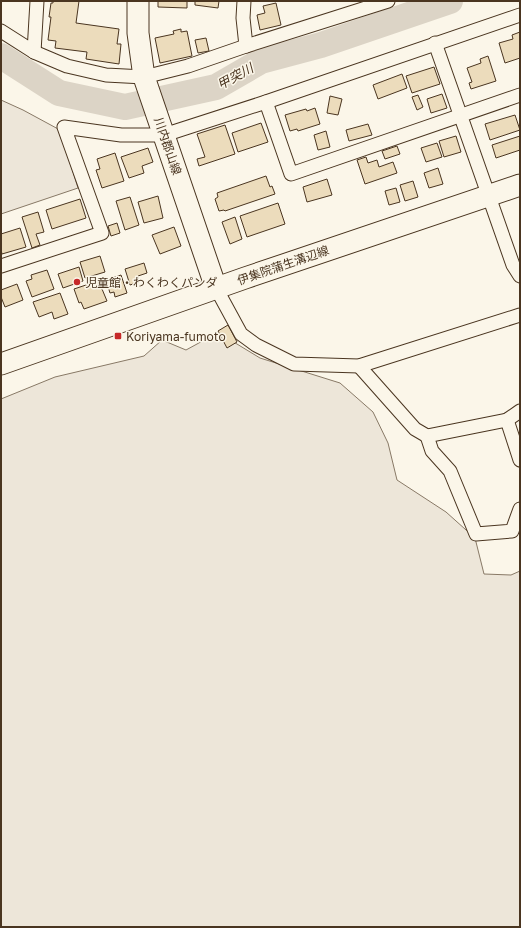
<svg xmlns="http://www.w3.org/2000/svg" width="521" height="928" viewBox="0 0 521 928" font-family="'Golos Text','Noto Sans JP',sans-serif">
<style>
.green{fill:#ede6d9;stroke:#887966}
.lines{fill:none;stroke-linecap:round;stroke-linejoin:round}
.river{stroke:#dcd4c6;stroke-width:26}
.building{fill:#ecdcbc;stroke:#4a3520}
.minor-casing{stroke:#4a3520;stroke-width:15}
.primary-casing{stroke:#4a3520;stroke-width:23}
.minor{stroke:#fbf6e9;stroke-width:13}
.primary{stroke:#fbf6e9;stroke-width:21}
.poi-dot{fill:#c62828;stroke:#fbf6e9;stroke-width:1.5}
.labels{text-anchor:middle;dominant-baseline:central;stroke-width:3;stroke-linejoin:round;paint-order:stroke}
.street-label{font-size:12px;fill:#4a3520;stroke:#fbf6e9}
.poi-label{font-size:12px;fill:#4a3520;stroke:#fbf6e9;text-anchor:start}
.water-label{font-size:13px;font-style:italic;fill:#4a3520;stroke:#fbf6e9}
</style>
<rect width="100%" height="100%" fill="#fbf6e9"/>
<g class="green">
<path d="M1,100L23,110L60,130L78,188L1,214Z"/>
<path d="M208,338L232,341L260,358L340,383L373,412L388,443L397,480L446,512L475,538L484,574L511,575L520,571V927H1V399L55,377L144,356L162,340L186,350Z"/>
</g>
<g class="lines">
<path class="river" d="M1,56L59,93L125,107L216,87L261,61L321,45L450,1"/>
</g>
<g class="building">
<path d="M53,1H79L76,23L119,29L117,44H121L119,64L86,59L87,52L55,48L56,41L48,40L51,17H49L51,3H53Z"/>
<path d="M158,1H187V8L158,7Z"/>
<path d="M195,1H219L218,8L195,5Z"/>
<path d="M276,3L281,25L260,30L257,15L265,13L263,6Z"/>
<path d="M181,29V32L187,31L192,56L160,63L155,38L174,34L173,31Z"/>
<path d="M520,32V58L505,63L499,43L513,39L512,35Z"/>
<path d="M206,38L209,51L198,53L195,40Z"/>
<path d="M488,56L496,81L471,89L469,83L472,82L467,68L481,63L480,59Z"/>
<path d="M434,67L440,84L412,93L406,76Z"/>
<path d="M402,74L407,88L378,99L373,85Z"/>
<path d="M442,94L447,108L431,113L427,99Z"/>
<path d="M418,95L423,107L417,110L412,97Z"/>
<path d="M330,96L342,99L338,115L327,113Z"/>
<path d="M315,108L320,124L298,131L297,129L290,131L285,115L306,109L307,111Z"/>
<path d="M515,115L520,130L490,140L485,124Z"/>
<path d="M261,123L268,142L238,152L232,133Z"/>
<path d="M368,124L372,135L349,141L346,130Z"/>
<path d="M225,125L235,154L199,166L197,159L205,157L197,134Z"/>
<path d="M326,131L330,147L318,150L314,135Z"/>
<path d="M456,136L461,152L444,157L439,141Z"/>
<path d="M520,136V150L496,158L492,145Z"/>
<path d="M437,143L442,157L426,162L421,148Z"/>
<path d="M397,146L400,154L385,159L382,151Z"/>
<path d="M148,148L153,162L142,166L144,173L129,178L121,157Z"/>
<path d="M115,153L124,181L102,188L96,170L100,169L97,159Z"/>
<path d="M366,157L368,163L377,160L379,167L393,162L397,173L365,184L357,160Z"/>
<path d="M438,168L443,184L429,188L424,173Z"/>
<path d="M266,176L270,187L272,186L275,194L225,211L224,210L219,211L215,199L218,197L217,193Z"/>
<path d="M327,179L332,195L307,202L303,187Z"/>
<path d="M413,181L418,197L405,201L400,185Z"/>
<path d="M396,188L400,202L389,205L385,191Z"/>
<path d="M158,196L163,218L144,223L138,202Z"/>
<path d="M130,197L139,225L125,230L116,201Z"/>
<path d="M80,199L86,218L52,229L46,210Z"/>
<path d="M278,203L285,224L247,237L240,216Z"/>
<path d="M38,212L44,232L36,234L40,245L32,248L22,217Z"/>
<path d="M235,217L242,239L230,244L222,222Z"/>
<path d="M117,223L120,233L111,236L108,226Z"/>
<path d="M174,227L181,246L160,254L152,235Z"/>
<path d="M20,228L26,247L2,254L1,250V234Z"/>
<path d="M100,256L105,272L85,278L80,262Z"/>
<path d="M144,263L147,273L138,276L139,282L130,285L125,269Z"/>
<path d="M79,267L83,281L63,288L58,274Z"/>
<path d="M47,270L54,289L32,297L26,281L32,279L31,275Z"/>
<path d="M121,275L127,293L115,297L114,292L110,293L106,280Z"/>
<path d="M98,281L101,289H102L107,301L84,309L81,302L79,303L74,289Z"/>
<path d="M17,284L23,300L5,307L1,297V290Z"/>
<path d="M60,293L68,314L54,319L52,312L39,317L33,302Z"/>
<path d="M228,325L237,342L227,348L218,331Z"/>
</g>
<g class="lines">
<defs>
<g id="minor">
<path d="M1,31L34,52L37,1"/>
<path d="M435,43L513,265L520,276"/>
<path d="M246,46L388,1"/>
<path d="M34,52L67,66L106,75L144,77L188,66L246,46L243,18L244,1"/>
<path d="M266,102L291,174L520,95"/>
<path d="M1,266L102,233L64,127L121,135H164L266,102L520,15"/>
<path d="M216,288L241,334L256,345L294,364L359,366L520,315"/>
<path d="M359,366L415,429L427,436L507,420L520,411"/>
<path d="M507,420L520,460"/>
<path d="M427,436L432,451L450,471L476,534L512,531L520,509"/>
</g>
<g id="primary">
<path d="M138,1V33L144,77L216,288"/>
<path d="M1,364L245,278L520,185"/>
</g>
</defs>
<use href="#minor" class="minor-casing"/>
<use href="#primary" class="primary-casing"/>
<use href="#minor" class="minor"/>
<use href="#primary" class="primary"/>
</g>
<g class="poi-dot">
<circle cx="77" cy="282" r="4"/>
<rect x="114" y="332" width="8" height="8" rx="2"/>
</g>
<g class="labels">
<g class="street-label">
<text transform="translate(168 146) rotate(71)">川内郡山線</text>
<text transform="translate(283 265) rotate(-19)">伊集院蒲生溝辺線</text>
</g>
<g class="poi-label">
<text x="85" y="282">児童館・わくわくパンダ</text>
<text x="126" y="336">Koriyama-fumoto</text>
</g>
<g class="water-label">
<text transform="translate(235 76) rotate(-29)">甲突川</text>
</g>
</g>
<rect width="521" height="928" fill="none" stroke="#4a3520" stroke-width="4"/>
</svg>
